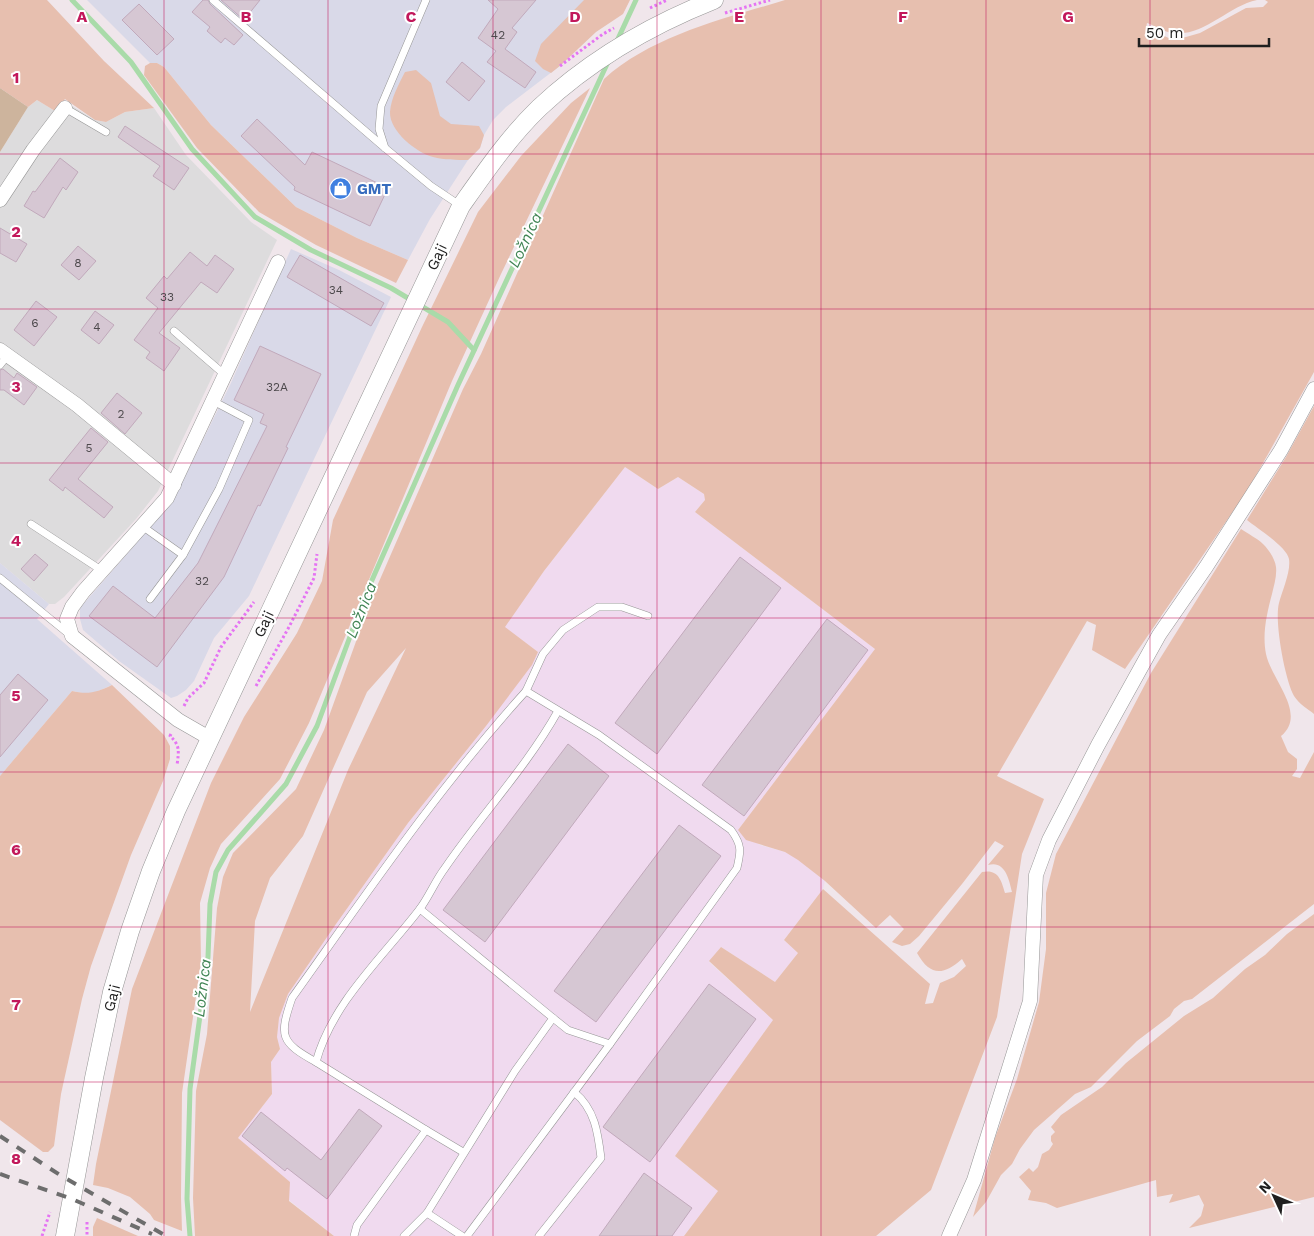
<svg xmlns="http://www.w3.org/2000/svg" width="1314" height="1236" viewBox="0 0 1314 1236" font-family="'Work Sans',sans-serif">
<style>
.residential{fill:#dddcdd}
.industrial{fill:#d9d9e8}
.military{fill:#f0daef}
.grass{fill:#e7bfaf;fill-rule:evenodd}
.forest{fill:#cdb49d}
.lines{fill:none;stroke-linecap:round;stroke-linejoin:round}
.stream{stroke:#a9dba9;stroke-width:5}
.building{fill:#d6c7d3;stroke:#c1a9bb}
.service-casing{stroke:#969696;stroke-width:8}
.minor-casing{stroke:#969696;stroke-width:15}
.tertiary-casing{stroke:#969696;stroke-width:19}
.path{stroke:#e574f3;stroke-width:3;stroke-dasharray:2.5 2.5;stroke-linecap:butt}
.service{stroke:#fff;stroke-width:7}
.minor{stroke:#fff;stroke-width:14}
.tertiary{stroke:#fff;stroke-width:18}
.rail{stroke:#6d6d6d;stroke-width:4;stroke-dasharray:10 10;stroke-linecap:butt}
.grid{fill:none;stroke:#c2185b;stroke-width:1;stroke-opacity:0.55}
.labels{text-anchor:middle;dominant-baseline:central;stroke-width:4;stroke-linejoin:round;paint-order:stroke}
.number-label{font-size:12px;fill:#4d494c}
.shop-label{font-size:15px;font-weight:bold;fill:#366cbe;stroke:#fff;text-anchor:start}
.street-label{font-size:15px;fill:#1f1f1f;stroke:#fff}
.water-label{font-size:16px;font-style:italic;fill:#408454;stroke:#fff}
.grid-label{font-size:16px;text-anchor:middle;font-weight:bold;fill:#c2185b;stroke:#fff;stroke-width:4;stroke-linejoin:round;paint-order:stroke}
</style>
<rect width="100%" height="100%" fill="#f0e6eb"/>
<path class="residential" d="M37,100L55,111L64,101L95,120L106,122L125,112L154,108L186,155L251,222L277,240L158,491L136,519L64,597L55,604H49L0,563V152L28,107Z"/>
<g class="industrial">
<path d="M87,0H604L561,65L506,107L493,120L484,135L480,148L468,160L430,219L408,260L357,238L296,207L211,125L164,67L157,63H150Z"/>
<path d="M291,249L339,270L391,297L249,596L214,638L194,681L186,690L177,696L171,698L119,661L83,630L80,619V608L173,501L230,385Z"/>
<path d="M0,563L49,604L37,619L112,685L94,693H82L72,691L0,776Z"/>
</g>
<path class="military" d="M625,467L658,489L678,477L704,494L705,500L695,512L875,649L738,830L760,845L785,852L798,859L825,881L823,889L784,940L798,953L775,982L721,947L709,962L773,1020L675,1156L718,1191L684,1236H334L289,1200L238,1138L272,1094L271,1062L280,1049L277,1037L279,1018L288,994L336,924L408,823L486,726L538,652L504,627L544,571Z"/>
<g class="grass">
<path d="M0,0H47L104,61L154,108L125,112L106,122L95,120L65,99L55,111L37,100L28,107L0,88Z"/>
<path d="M584,0H630L623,14L596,32L561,65L551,73L543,69L535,61L541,44Z"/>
<path d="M785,0H1257C1228,6 1204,37 1173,33C1164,32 1156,26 1147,23L1146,28L1171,39L1186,37L1200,33L1246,8L1263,7L1268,2L1265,0H1314V372L1249,488L1125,669L1092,650L1096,625L1087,621L997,776L1044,799L1022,854L997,1017L931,1190L876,1236H684L718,1191L675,1156L773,1020L709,961L721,947L775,982L798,953L784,940L823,889L930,984L925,1004L933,1003L940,983L954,977L966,966L962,959C943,976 930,976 917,953L982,872C998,869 1001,879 1005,893L1012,892C1009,879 1005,860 988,865L1004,846L995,841L962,884L919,936L910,944L902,946L892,942L904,929L890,915L876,928L825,881L798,860L785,852L746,840L738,830L875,649L695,512L705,500L704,494L678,477L658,489L625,467L544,571L505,627L538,652L532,665L486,726L408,823L336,924L288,994L279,1018L277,1037L280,1049L271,1062L272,1094L238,1138L290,1182L289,1201L334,1236H195L193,1198L196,1091L207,1034L217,908L223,877L233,853L296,789L324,730L371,600L463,389L481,354L604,79C653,35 724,19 785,0ZM406,648L348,770L250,1012L255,921L270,878L303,836L367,692Z"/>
<path d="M150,63H157L164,67L211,125L296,207L357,238L408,260L396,283L316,245L259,212L197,148L144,75L145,66Z"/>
<path d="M416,70L431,83L440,116L451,124L479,126L484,135L480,148L468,160C457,160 444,160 433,157C417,153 389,131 390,112C391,98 399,84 405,72Z"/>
<path d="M590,88L501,274L452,381L309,723L280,779L221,844L210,868L200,903L201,962L182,1093L181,1197L182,1231L154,1220L150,1214L130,1197L108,1188L93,1185L96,1164L132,989L211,783L244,717L297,633L322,581L333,520L422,327L478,212L521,156L571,103Z"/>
<path d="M1314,406V714C1308,709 1299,704 1294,696C1285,680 1274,621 1279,603C1282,591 1291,572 1289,559C1287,547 1257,528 1247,520L1286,457Z"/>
<path d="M1241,529C1248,534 1257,538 1263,544C1269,550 1275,559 1276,567C1277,576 1274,585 1272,594C1267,613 1262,634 1266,654C1271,679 1308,714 1281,736L1288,752L1297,759V769L1292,776L1300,778L1314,752V904L1192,999L1184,1001L1174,1009L1170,1016L1137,1041L1091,1087L1075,1094L1034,1130L1020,1149L1012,1164L1001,1175L986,1202L973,1217L995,1138L1017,1079L1039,1002L1046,949V893L1056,854L1151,673Z"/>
<path d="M112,685L164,735L170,746V759L163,781L131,855L91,966L82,999L61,1094L54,1146L48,1152H43L0,1120V776L72,691C88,695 98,692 112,685Z"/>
<path d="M1314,914V1197L1189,1228L1201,1216L1204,1205L1199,1195L1169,1203L1173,1194L1157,1197L1156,1180L1057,1208L1046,1203L1028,1200L1031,1191L1019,1177L1029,1168L1033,1172L1038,1167L1042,1154L1049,1150L1053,1144L1051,1141V1136L1055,1132L1051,1127L1061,1115L1102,1087L1126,1063L1184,1016L1213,998L1245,969L1265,955L1287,934Z"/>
<path d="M97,1218L138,1236H93V1227Z"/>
</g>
<path class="forest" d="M0,88L28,107L0,152Z"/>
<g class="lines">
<g class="stream">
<path d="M72,0L131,62L192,149L255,217L311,250L391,288L448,322L474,350"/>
<path d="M616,43L636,0"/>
<path d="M190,1236L187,1199L190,1089L208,957L210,904L216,872L228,850L286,784L317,726L365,596L458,385L608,62"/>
</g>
</g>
<g class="building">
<path d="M203,0H208L210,4L243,35L234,45L225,38L221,43L207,31L210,27L192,12Z"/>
<path d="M221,0H260L244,20Z"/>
<path d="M488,0H536L512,28L517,32L505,49L536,72L525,88L487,62L496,51L478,38L498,9Z"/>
<path d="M139,4L174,39L157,55L122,20Z"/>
<path d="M462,62L485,81L469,101L446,82Z"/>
<path d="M257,119L305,165L312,152L388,188L370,226L294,190L295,187L241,136Z"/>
<path d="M125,126L189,168L174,190L153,176L160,166L118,137Z"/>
<path d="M60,158L78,172L66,190L63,187L44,218L24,206L33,191L35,192Z"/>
<path d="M0,228L27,244L16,262L0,253Z"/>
<path d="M78,246L96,261L79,280L61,265Z"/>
<path d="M190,252L207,266L215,255L234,269L217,293L201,282L159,333L180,348L164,371L146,358L150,352L134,340L158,308L146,298L164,276L167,279Z"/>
<path d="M300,255L384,303L371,326L287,277Z"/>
<path d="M36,301L57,317L34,346L14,330Z"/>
<path d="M95,311L114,325L99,344L81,330Z"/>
<path d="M260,346L321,374L286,447L288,448L260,506L258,505L224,577L157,667L89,616L113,586L155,618L198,563L267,426L260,423L264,414L234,400Z"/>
<path d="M3,369L14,378L17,373L37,387L24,405L4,390H0V370Z"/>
<path d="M117,393L142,413L125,434L101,413Z"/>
<path d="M91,428L108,442L78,479L113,507L104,518L65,487L63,491L49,480Z"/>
<path d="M35,554L48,565L34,581L21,569Z"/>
<path d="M740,557L781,588L657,754L615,723Z"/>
<path d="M827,619L868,650L744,816L702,785Z"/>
<path d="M18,674L48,700L0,757V695Z"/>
<path d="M568,744L609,776L485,942L443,910Z"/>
<path d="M679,825L721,856L596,1022L554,991Z"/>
<path d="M709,984L756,1019L650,1162L603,1127Z"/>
<path d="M359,1109L382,1126L327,1199L287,1168L285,1171L242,1136L261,1112L321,1160Z"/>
<path d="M644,1173L692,1208L672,1236H599Z"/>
</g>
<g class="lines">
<defs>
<g id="service">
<path d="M213,0L385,148"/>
<path d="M426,0L381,106L379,129L385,148L431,186L461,206"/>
<path d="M65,108L106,132"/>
<path d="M174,331L225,375"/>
<path d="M0,365L8,355"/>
<path d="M31,524L101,570"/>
<path d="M142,526L183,555"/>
<path d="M0,578L70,635"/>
<path d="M150,599L183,555L219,489L249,420L213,401"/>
<path d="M420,909L553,1018L515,1071L427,1213"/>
<path d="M553,1018L568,1030L610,1044"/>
<path d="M316,1062C280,1042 279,1036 292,998C367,893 439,787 526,691"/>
<path d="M426,1130L463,1152"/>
<path d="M354,1236L357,1225L426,1130L316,1062C332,1003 382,958 419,910C429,897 435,881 445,868C481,815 526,768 558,711"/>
<path d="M404,1236L427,1213L462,1236"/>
<path d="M467,1236L610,1044L737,868C741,851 742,845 731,830L599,735L526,691L543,654L563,630L598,607H622L648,616"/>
<path d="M539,1236L601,1158C598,1133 595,1109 574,1092"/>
</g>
<g id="minor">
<path d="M0,200L33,150L65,108"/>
<path d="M0,350L77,405L174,485"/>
<path d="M211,739L178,720L72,636L67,619L72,607L83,592L167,498L278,262"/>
<path d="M949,1236L974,1180L1030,1001L1036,875L1049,840L1098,745L1159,635L1206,567L1281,450L1314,389"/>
</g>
<path id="tertiary" d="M65,1236L94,1078L112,992L130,931L151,871L176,811L461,206C485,172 509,137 539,108C589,61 651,25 714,0"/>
</defs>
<use href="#service" class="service-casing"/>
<use href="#minor" class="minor-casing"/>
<use href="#tertiary" class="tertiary-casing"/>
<g class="path">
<path d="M650,8L667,0"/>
<path d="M725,13L770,0"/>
<path d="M560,66L603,34L614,28"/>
<path d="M256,686L289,627L314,578L317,554"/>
<path d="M184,706L188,698L204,683L221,647L254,602"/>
<path d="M171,734L170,736C180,745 179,751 177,765"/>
<path d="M87,1222V1236"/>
<path d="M42,1236L50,1212"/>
</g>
<use href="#service" class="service"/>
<use href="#minor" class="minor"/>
<use href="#tertiary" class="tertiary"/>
<g class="rail">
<path d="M0,1136L60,1175L166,1236"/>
<path d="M0,1174L72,1199L152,1234"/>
</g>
</g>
<path class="grid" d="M164,0V1236M328,0V1236M493,0V1236M657,0V1236M821,0V1236M986,0V1236M1150,0V1236M0,154H1314M0,309H1314M0,463H1314M0,618H1314M0,772H1314M0,927H1314M0,1082H1314"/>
<defs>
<symbol id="shop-disc" viewBox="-11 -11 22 22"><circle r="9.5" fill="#3f7fe0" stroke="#fff"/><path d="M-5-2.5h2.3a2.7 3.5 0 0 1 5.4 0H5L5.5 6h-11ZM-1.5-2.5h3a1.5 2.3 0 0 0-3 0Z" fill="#fff"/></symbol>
</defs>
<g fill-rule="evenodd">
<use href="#shop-disc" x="328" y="176" width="25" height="25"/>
</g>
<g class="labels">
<g class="number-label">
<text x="498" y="35">42</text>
<text x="78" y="263">8</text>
<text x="336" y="290">34</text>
<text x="167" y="297">33</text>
<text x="35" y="323">6</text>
<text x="97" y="327">4</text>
<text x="277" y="387">32A</text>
<text x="121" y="414">2</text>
<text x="89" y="448">5</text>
<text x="202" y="581">32</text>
</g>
<g class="shop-label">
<text x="357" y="189">GMT</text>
</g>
<g class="street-label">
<text transform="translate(437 257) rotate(-65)">Gaji</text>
<text transform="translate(264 624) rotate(-65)">Gaji</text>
<text transform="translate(112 998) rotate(-76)">Gaji</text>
</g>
<g class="water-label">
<text transform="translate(525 240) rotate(-65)">Ložnica</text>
<text transform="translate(361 610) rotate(-68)">Ložnica</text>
<text transform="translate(202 988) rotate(-83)">Ložnica</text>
</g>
</g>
<g class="grid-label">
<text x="82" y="22">A</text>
<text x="246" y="22">B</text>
<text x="411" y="22">C</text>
<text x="575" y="22">D</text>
<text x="739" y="22">E</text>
<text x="903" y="22">F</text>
<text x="1068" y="22">G</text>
<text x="16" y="83">1</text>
<text x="16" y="237">2</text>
<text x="16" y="392">3</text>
<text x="16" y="546">4</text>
<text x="16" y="701">5</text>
<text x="16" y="855">6</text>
<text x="16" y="1010">7</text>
<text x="16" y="1164">8</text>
</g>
<g transform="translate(1274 1196) rotate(314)" stroke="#ffffff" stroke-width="4" paint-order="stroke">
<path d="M0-4L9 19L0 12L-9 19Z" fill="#1f1f1f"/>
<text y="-8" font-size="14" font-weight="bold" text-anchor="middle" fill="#1f1f1f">N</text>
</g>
<path d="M1139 38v8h130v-8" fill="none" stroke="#1f1f1f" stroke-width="2.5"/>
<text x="1146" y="38" font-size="15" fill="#1f1f1f" stroke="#ffffff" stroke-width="4" paint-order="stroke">50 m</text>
</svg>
